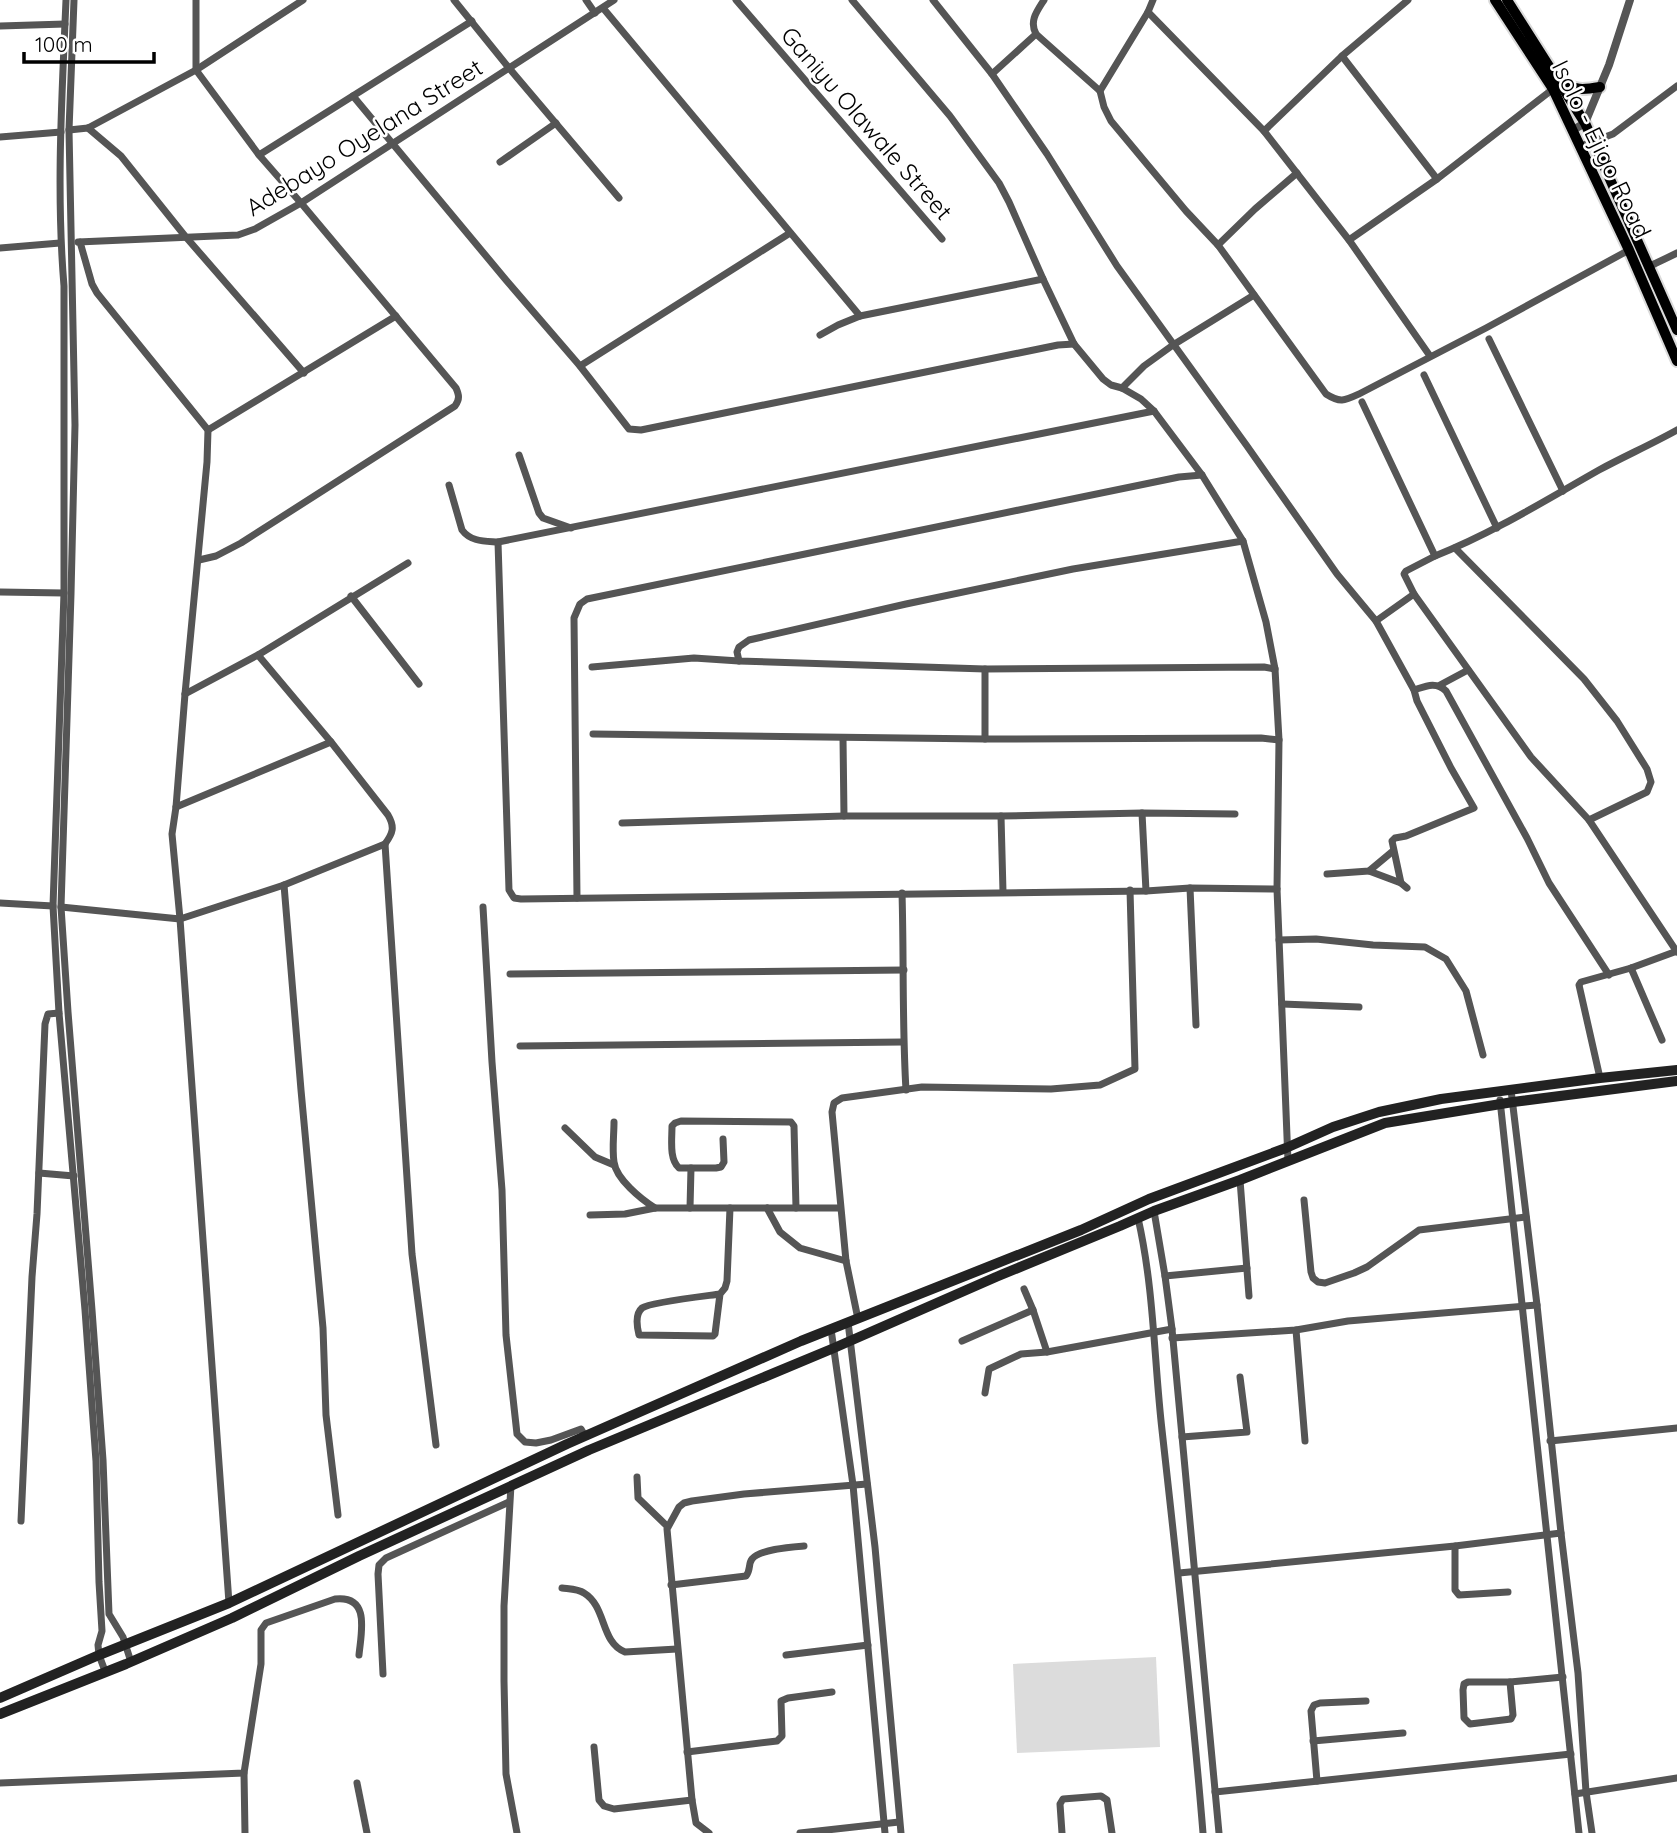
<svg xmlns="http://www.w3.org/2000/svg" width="1677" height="1833" viewBox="0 0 1677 1833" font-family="Quicksand,sans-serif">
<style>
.green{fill:#dcdcdc}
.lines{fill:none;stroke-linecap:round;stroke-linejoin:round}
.primary-casing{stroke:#dbdbdb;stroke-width:14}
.minor{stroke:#555;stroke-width:7}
.tertiary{stroke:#555;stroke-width:8}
.secondary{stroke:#222;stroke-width:10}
.primary{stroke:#000;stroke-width:10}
.labels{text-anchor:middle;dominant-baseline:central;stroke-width:5;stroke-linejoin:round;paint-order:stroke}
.street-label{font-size:24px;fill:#000;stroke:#fff}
</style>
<rect width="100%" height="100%" fill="#fff"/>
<path class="green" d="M1156,1657L1160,1747L1017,1753L1013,1664Z"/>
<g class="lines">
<defs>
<g id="primary">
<path d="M1495,0L1553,89L1629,250L1677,361"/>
<path d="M1507,0L1585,123L1677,330"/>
<path d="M1560,80C1576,91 1582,90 1600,87"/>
</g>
</defs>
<use href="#primary" class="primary-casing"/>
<g class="minor">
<path d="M66,0C62,95 56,191 64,286V593L53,906L59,1013L85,1310L96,1461L99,1582L102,1631L98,1645L99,1655L105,1671"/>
<path d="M74,0L69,130L75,425L71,594L61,907L68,1012L92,1310L103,1460L109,1614L123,1637L131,1662"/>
<path d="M196,0V70L259,155L301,203L456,388C459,395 460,399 455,406L241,543L216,556L199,560"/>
<path d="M454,0L509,68L619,198"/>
<path d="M586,0L595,13"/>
<path d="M736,0L942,239"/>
<path d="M852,0L950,116L999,183L1009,202L1043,279L1074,344L1103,379L1111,385L1122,388L1141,399L1154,411L1202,475L1243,541L1266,622L1275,669L1279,740L1277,889L1288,1161"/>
<path d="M933,0L992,74L1047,154L1117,266L1247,446L1337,574L1376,621L1414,690L1417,701L1451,768L1474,808L1406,836L1395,838L1392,841L1401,883L1407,888"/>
<path d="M603,8L860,316"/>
<path d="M1148,12L1264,131L1349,240L1430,356"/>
<path d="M0,26L65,24"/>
<path d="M1036,34L1100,91L1104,107L1111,121L1186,211L1218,245L1326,394C1340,403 1344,401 1359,394L1486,328L1629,250"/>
<path d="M1342,56L1437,179L1349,240"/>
<path d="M992,74L1036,34C1029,21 1037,11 1044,0"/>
<path d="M1100,91L1148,12L1153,0"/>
<path d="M353,96L506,280L580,366L629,429L641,430L1058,345L1074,344"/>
<path d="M88,128L121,156L185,236L304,373"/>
<path d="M69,130L88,128L196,70L303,0"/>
<path d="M1264,131L1342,56L1408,0"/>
<path d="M0,137L61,132"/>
<path d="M1581,146L1613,134L1677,86"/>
<path d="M259,155L472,21"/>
<path d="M500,162L556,123"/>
<path d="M1437,179L1553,89"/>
<path d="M78,242L238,235L255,229L301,203L614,0"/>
<path d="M80,242L92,284L97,293L208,430L207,462L185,694L176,807L172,834L180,919L229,1603"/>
<path d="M1218,245L1255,209L1297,173"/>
<path d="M0,248L60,243"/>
<path d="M1650,266L1677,253"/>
<path d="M820,335L838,325L860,316L1043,279"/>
<path d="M1489,339L1563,491"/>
<path d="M580,366L790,233"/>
<path d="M1424,375L1497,528"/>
<path d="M1122,388L1144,366L1173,345L1254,295"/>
<path d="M1362,402L1435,556C1493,533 1546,500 1599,470C1625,456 1652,444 1677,430"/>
<path d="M1154,411L498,542L509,890L514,898L521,899L1146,891L1190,888L1277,889"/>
<path d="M208,430L396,316"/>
<path d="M519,455L539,513L543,518L571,528"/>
<path d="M449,485L462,530C471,542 485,541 498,542"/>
<path d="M1455,548L1584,679L1617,721L1647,769L1651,782L1647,792L1589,820"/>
<path d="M0,592L64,593"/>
<path d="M1414,594L1531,757L1589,820L1677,952"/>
<path d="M351,596L419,684"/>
<path d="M1376,621L1414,594L1404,574L1406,571L1435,556"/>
<path d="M258,655L331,742L388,815C395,827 393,833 385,844L412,1254L436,1445"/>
<path d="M739,661L737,652L739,647L749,640L906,604L1073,569L1243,541"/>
<path d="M592,667L694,658L739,661L985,669L1264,667L1275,669"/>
<path d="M985,669V739"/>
<path d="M1440,685L1468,670"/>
<path d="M1414,690C1426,686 1436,681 1446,691L1527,838L1549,883L1609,975"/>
<path d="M185,694L258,655L408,563"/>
<path d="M593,734L985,739L1261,738L1279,740"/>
<path d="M843,738L844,816"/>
<path d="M176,807L331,742"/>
<path d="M1142,813L1146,891"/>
<path d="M1001,816L1003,892"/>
<path d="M622,823L844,816H1001L1142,813L1235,814"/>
<path d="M1369,871L1401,883"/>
<path d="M1327,874L1369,871L1393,851"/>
<path d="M284,885L301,1090L323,1328L326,1415L338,1515"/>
<path d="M1190,888L1196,1025"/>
<path d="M902,893C904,959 902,1024 906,1090"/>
<path d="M577,898L574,618L580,604L587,599L1179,477L1202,475"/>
<path d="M0,903L53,906"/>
<path d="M61,907L180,919L284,885L385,844"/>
<path d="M483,907L492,1062L502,1190L506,1335L517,1434L525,1442L536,1443L551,1440L581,1429L585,1436"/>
<path d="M1279,940L1316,939L1373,945L1425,947L1446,959L1466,991L1483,1055"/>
<path d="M1631,968L1662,1040"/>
<path d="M510,974L904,970"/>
<path d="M1282,1004L1359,1007"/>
<path d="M520,1046L903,1042"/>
<path d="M1600,1078L1579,985L1581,982L1631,968L1677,951"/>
<path d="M1511,1090L1537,1305L1561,1533L1578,1673L1586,1792L1592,1833"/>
<path d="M1500,1100L1579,1833"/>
<path d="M614,1122C614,1135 612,1149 614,1162C616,1179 641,1199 655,1208"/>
<path d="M565,1128L595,1157L614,1165"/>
<path d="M723,1139L724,1162L721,1167L716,1168H679C669,1159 672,1140 672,1126L675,1123L681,1121L791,1122L794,1126L796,1208"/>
<path d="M39,1173L74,1176"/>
<path d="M1240,1180L1249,1296"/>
<path d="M1304,1200L1311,1272L1313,1278L1318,1282L1325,1283L1354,1273L1367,1267L1419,1230L1526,1217"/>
<path d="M690,1208L691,1168"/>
<path d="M767,1208L780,1232L800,1248L846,1261"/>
<path d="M1154,1211L1165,1276L1172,1329L1219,1833"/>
<path d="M590,1215L625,1214L655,1208H840"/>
<path d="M1138,1218C1154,1288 1154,1360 1162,1430C1177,1564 1192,1698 1203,1833"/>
<path d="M1165,1276L1247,1268"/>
<path d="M1024,1289L1033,1310L1047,1352"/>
<path d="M720,1294C706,1296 651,1302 642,1308C635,1314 637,1327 639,1335L713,1336L715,1334L720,1294L725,1288L727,1281L730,1208"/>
<path d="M858,1319L846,1261L832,1112L834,1103L842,1098L922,1087L1051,1089L1100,1085L1135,1069L1130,890"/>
<path d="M848,1322L875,1547L901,1833"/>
<path d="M831,1329L853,1485L885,1833"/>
<path d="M1296,1330L1305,1441"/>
<path d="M1172,1338L1296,1330L1348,1321L1537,1305"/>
<path d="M962,1341L1033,1310"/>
<path d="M985,1393L989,1369L1021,1354L1047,1352L1172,1329"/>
<path d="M1182,1437L1247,1432L1240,1377"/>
<path d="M1550,1441L1677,1428"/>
<path d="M637,1477L638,1498L667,1526"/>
<path d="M511,1485L504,1606V1681L506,1774L517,1833"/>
<path d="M21,1521L32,1277L37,1214L45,1024L48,1014L59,1013"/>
<path d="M1455,1546V1590L1459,1595L1508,1592"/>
<path d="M1179,1573L1455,1546L1561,1533"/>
<path d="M671,1585L746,1576C751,1570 748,1564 752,1559C760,1549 792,1547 804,1546"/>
<path d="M562,1588C569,1589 578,1589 584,1593C607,1607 600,1642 625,1652L677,1649"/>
<path d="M786,1655L868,1645"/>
<path d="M383,1674L378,1574L379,1565L386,1558L509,1502"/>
<path d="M1468,1682H1510L1513,1715L1511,1719L1470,1724L1464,1718L1463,1690L1464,1684Z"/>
<path d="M1510,1682L1563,1677"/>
<path d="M1313,1741L1403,1733"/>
<path d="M594,1747L599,1800L604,1806L614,1809L692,1800"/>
<path d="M687,1752L777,1741L782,1736L781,1701L788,1698L832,1692"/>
<path d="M244,1773L245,1833"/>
<path d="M1317,1781L1311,1711L1314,1705L1320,1703L1366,1701"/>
<path d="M0,1783L244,1773L261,1664V1630L266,1623L335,1599C371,1595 361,1633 359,1655"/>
<path d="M357,1783L367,1833"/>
<path d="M1215,1792L1571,1754"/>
<path d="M1575,1794L1677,1778"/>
<path d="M709,1833L696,1823L692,1800L667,1529L679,1507L684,1503L692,1501L744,1494L867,1484"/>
<path d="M800,1833L899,1822"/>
<path d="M1062,1833L1060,1804L1063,1799L1101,1796L1107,1800L1112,1833"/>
</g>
<path class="tertiary" d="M1573,130L1585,123L1609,65L1630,0"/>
<g class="secondary">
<path d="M0,1698L99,1655L229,1603L567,1444L801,1341L1081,1230L1149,1199L1286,1148L1333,1127L1379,1112L1441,1099L1600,1078L1677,1070"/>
<path d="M0,1714L126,1664L232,1618L359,1556L589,1450L834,1348L996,1277L1120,1226L1154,1211L1240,1180L1385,1123L1513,1102L1677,1081"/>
</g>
<use href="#primary" class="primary"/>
</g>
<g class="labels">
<g class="street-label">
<text transform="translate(867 123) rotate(49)">Ganiyu Olawale Street</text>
<text transform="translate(364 137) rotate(-32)">Adebayo Oyelana Street</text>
<text transform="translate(1602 149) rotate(64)">Isolo - Ejigo Road</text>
</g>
</g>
<path d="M24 52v10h130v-10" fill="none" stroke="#000000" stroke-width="3.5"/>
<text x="35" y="52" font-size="21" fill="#000000" stroke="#ffffff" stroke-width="5" paint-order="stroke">100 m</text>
</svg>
